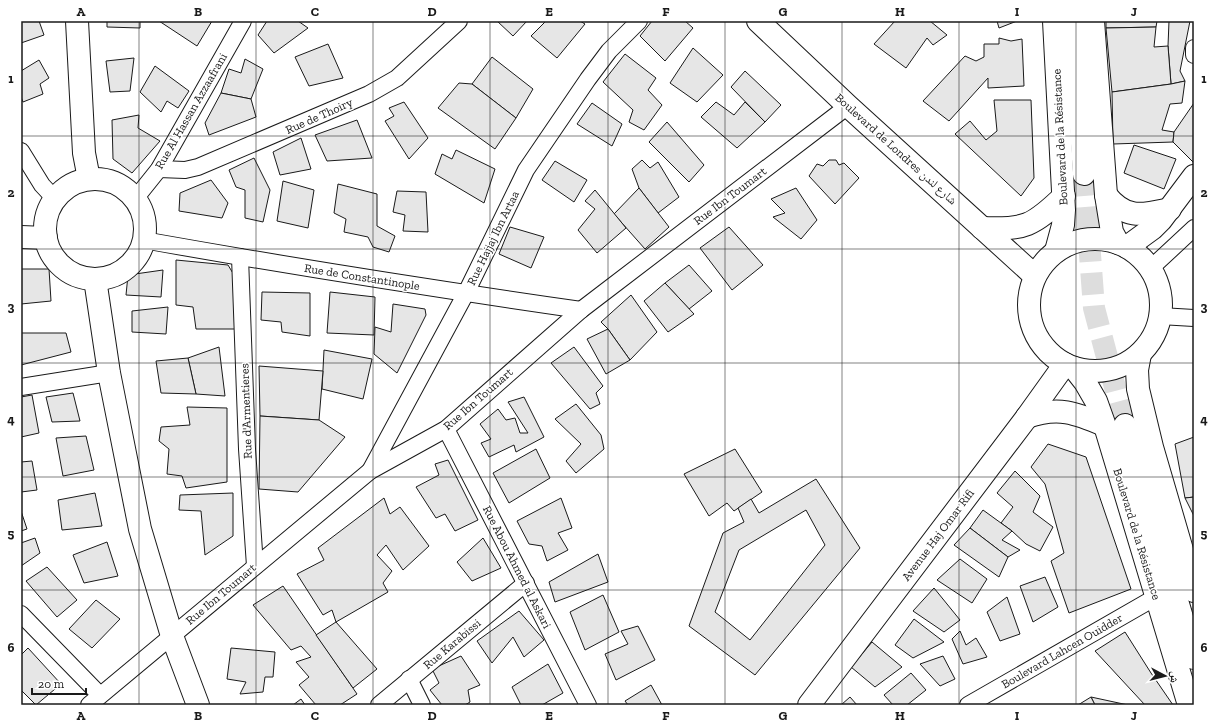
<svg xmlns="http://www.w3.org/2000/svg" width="1215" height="726" viewBox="0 0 1215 726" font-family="'Zilla Slab','Noto Naskh Arabic',serif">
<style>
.building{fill:#e6e6e6;stroke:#1a1a1a;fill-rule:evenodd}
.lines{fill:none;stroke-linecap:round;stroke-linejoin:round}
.primary-tunnel{stroke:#ddd;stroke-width:22;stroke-dasharray:22 11;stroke-linecap:butt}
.street-casing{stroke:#1a1a1a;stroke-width:18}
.secondary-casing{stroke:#1a1a1a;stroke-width:24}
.primary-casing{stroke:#1a1a1a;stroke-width:24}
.street{stroke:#fff;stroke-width:16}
.secondary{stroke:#fff;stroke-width:22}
.primary{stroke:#fff;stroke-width:22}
.grid{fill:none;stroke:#1a1a1a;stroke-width:1;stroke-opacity:0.55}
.labels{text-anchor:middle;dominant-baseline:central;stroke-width:3;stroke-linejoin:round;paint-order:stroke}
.street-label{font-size:12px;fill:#1a1a1a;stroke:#fff}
.neatline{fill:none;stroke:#1a1a1a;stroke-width:1.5}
.grid-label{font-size:13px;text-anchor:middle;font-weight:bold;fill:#1a1a1a}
</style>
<rect width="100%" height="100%" fill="#fff"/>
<g class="building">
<path d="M21,21H39L44,35L21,43Z"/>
<path d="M107,21H140V28L107,27Z"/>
<path d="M159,21H212L197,46Z"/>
<path d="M267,21H298L308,28L274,53L258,35Z"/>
<path d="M497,21H527L513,36Z"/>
<path d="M546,21H580L585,24L557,58L531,36Z"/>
<path d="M652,21H685L693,28L665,61L640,36Z"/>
<path d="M895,21H930L947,35L933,45L927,38L906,68L874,44Z"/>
<path d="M997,21H1017L999,28Z"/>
<path d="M1106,21H1157L1156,27L1106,28Z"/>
<path d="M1169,21H1190L1180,71L1185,81L1171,84L1168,46Z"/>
<path d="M1156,27L1154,47L1168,46L1171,84L1112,92L1106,28Z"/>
<path d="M999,38L1011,41L1022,39L1024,86L988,88V78L949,121L923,101L965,56L976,61L984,57V44H999Z"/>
<path d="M328,44L343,78L309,86L295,57Z"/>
<path d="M693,48L723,75L697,102L670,83Z"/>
<path d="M625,54L656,78L648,90L662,105L644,130L629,122L633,110L603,82Z"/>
<path d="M492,57L533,89L516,118L472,84Z"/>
<path d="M134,58L130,91L110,92L106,61Z"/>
<path d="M245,59L263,69L251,99L221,93L229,69L241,73Z"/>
<path d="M39,60L49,78L40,84L43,94L23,102L21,97V71Z"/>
<path d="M155,66L189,91L178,108L167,101L161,112L140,92Z"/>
<path d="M745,71L781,105L765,122L731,87Z"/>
<path d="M1185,81L1182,103L1170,104L1162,130L1174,132L1173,142L1113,144L1112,92L1171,84Z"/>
<path d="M459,83L472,84L516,118L495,149L438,108Z"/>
<path d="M221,93L251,99L256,117L209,135L205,123Z"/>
<path d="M994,100H1031L1034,178L1021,196L955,134L970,121L986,140L997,131Z"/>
<path d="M404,102L428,138L409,159L385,121L394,116L389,108Z"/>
<path d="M716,102L734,115L745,102L765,122L737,148L701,117Z"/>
<path d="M592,103L622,124L612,146L577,124Z"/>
<path d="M1194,103V160L1193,162L1173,142L1174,132Z"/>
<path d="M139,115L138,128L160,141L132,173L113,159L112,120Z"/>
<path d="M357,120L372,158L327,161L315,135Z"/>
<path d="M667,122L704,165L689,182L649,142Z"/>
<path d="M301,138L311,169L280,175L273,152Z"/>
<path d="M1134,145L1176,159L1164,189L1124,173Z"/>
<path d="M456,150L495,169L484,203L435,174L442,154L452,159Z"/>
<path d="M254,158L270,190L263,222L245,218V190L236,187L229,170Z"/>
<path d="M642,160L650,168L658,162L679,197L658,213L639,188L632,169Z"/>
<path d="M829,160H836L839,165L844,163L859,178L835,204L809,176L817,164L823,166Z"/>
<path d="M555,161L587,180L574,202L542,180Z"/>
<path d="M211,180L228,203L222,218L179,211L180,193Z"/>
<path d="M283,181L314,190L308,228L277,221Z"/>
<path d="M338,184L377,194V226L395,236L389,252L373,247L368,237L344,232L346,219L334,213Z"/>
<path d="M639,188L669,227L645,249L614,214Z"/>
<path d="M796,188L817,220L801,239L773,217L785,213L771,199Z"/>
<path d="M595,190L626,228L597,253L578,230L595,209L585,201Z"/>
<path d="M397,191L426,192L428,232L403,231L405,215L393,212Z"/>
<path d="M510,227L544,237L531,268L499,254Z"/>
<path d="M729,227L763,265L732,290L700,248Z"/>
<path d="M176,260L228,265L237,280L235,329H196L193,307L176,305Z"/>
<path d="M689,265L712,291L689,309L665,283Z"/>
<path d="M21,269H49L51,301L21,304Z"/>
<path d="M163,270L161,297L126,295L128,275Z"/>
<path d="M665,283L694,314L668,332L644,301Z"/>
<path d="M262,292L310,293V336L282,332L281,322L261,320Z"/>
<path d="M330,292L375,297L374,335L327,333Z"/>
<path d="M631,295L657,332L630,360L608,329L601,322Z"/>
<path d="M393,304L425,309L426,315L397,373L374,354L375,327L391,332Z"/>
<path d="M168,307L166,334L132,332V311Z"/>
<path d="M608,329L630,360L606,374L587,339Z"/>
<path d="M21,333H66L71,352L21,365Z"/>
<path d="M219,347L225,396L196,394L188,358Z"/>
<path d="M574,347L603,386L596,393L600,404L590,409L551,363Z"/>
<path d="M324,350L372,359L363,399L322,389Z"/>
<path d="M188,358L196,394L161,393L156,361Z"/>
<path d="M259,366L323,371L319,420L260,416Z"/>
<path d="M73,393L80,421L52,422L46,397Z"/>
<path d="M32,395L39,433L21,437V397Z"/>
<path d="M524,397L544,437L516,452L514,445L489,457L481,443L491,439L480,424L498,409L506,420L515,418L520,433H528L508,402Z"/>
<path d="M576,404L601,435L604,449L576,473L566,461L581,444L555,419Z"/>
<path d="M187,407L227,408V482L186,488L182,476L167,474L169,449L159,441L161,427L190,425Z"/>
<path d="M260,416L319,420L345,437L298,492L259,489Z"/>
<path d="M86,436L94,470L63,476L56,438Z"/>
<path d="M1194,437V497L1185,498L1175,444Z"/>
<path d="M1048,444L1086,457L1131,589L1069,613L1051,561L1064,553L1045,484L1031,467Z"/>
<path d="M536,449L550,478L509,503L493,473Z"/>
<path d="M735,449L762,492L734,511L727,503L709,516L684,474Z"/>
<path d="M448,460L478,520L455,531L445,514L436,518L416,487L439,475L435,464Z"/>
<path d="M32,461L37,490L21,492V462Z"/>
<path d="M1015,471L1040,496L1033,512L1053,527L1040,551L1026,544L1012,531L1001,523L1013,507L997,493Z"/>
<path d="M816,479L860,548L755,675L689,626L723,533L744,522L738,508L751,499L759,513ZM806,510L825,545L750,640L715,612L739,550Z"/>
<path d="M95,493L102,526L62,530L58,500Z"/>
<path d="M233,493V536L205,555L201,511L179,510L180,495Z"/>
<path d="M1194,497V516L1185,498Z"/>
<path d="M384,498L390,514L400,507L429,546L403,570L386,545L377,555L392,571L383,583L388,592L336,622L332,610L323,615L297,574L324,560L318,548Z"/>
<path d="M561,498L572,528L558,533L568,550L547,561L542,546L529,544L517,521Z"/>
<path d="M983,510L1012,531L1002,540L1020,550L1008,557L970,528Z"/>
<path d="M21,511L27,529L21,531Z"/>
<path d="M970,528L1008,557L999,577L954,545Z"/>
<path d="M35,538L40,553L21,566V543Z"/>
<path d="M483,538L501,568L472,581L457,562Z"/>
<path d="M107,542L118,576L84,583L73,555Z"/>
<path d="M598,554L608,582L555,602L549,582Z"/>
<path d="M960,559L987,579L972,603L937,580Z"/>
<path d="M47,567L77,600L57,617L26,581Z"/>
<path d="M1045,577L1058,607L1033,622L1020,586Z"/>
<path d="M283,586L357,694L340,705H316L299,685L309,677L296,662L311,657L301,646L291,650L253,605Z"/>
<path d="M934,588L960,620L944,632L913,611Z"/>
<path d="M603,595L619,632L585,650L570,612Z"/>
<path d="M1007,597L1020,634L1000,641L987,612Z"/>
<path d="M96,600L120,619L92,648L69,629Z"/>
<path d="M519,611L544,640L524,657L513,637L492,663L477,641Z"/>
<path d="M914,619L944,642L913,658L895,645Z"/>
<path d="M336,622L377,669L353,688L316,635Z"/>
<path d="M638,626L655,660L616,680L605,654L628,644L621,631Z"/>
<path d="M960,631L966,645L976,638L987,657L963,664L952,639Z"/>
<path d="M1125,632L1151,673L1173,705H1145L1095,651Z"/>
<path d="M872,642L902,667L875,687L851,667Z"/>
<path d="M28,648L61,684L36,705L21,690V655Z"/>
<path d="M231,648L275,652L273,677H265L263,692L240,694L246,682L227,679Z"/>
<path d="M461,656L480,685L468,690L470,702L465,705H442L430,690L439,683L432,669Z"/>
<path d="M943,656L955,679L940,686L920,664Z"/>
<path d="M548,664L563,693L542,705H521L512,687Z"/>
<path d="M911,673L926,690L907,705H893L884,695Z"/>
<path d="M651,685L662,705H628L625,701Z"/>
<path d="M850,697L857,705H841Z"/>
<path d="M1091,697L1128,705H1095Z"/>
<path d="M1091,697L1095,705H1078Z"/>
<path d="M301,699L305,705H293Z"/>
</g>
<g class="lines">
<path class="primary-tunnel" d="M1084,174L1094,308L1125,425"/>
<defs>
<g id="street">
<path d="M1194,48V55"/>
<path d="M21,151L42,185L55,199"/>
<path d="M159,169L185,170L198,167L369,94L397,78L459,21"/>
<path d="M135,199L159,169L243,21"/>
<path d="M143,240C289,266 435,289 581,310"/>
<path d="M240,257L247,449L255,566"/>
<path d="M1150,269L1194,228"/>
<path d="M1160,316L1194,318"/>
<path d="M21,387L109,373"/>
<path d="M446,429L588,705"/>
<path d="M370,471L466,293L526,170L588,79L609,51L639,21"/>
<path d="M21,614L100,695"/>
<path d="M409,679L422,705"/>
<path d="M89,705L370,471L446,429L581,310L848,106"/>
<path d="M379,705L526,583"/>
<path d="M968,705L1156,597"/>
</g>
<g id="secondary">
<path d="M77,21L84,153L89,179"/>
<path d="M758,21L848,106L1035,276"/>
<circle cx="95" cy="229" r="50"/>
<path d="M21,237L46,238"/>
<path d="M1127,247L1153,228L1161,220L1194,176"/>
<path d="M95,279L109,373L140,529L172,636L198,705"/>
<path d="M809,705L1027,417L1065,364"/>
</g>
<g id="primary">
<path d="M1054,21L1064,210L1063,225L1056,251"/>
<path d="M1074,21L1084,174"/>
<path d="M1093,21L1106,195L1112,232L1118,243"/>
<path d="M1106,195C1126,220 1142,215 1170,209"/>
<path d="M982,228C1025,230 1033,226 1064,196"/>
<circle cx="1095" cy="305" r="66"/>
<path d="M1140,354L1137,370L1138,389L1152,447L1194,591"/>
<path d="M1074,368L1085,382L1096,401L1106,429L1189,705"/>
<path d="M1027,417C1058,406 1076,413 1104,425"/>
<path d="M1125,425L1194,658"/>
</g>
</defs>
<use href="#street" class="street-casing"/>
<use href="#secondary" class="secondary-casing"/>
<use href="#primary" class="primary-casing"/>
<use href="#street" class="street"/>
<use href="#secondary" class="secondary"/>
<use href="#primary" class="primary"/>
</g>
<path class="grid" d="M139,21V705M256,21V705M373,21V705M490,21V705M608,21V705M725,21V705M842,21V705M959,21V705M1076,21V705M21,136H1194M21,249H1194M21,363H1194M21,477H1194M21,590H1194"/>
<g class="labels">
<g class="street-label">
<text transform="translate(191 111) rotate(-60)">Rue Al Hassan Azzaafrani</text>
<text transform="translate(319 116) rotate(-24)">Rue de Thoiry</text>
<text transform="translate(1060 137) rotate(-93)">Boulevard de la Résistance</text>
<text transform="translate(896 149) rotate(42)">Boulevard de Londres شارع لندن</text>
<text transform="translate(730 196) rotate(-37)">Rue Ibn Toumart</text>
<text transform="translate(493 238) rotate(-64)">Rue Hajjaj Ibn Artaa</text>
<text transform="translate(362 277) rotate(9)">Rue de Constantinople</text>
<text transform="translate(478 399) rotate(-41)">Rue Ibn Toumart</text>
<text transform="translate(246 411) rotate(-92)">Rue d'Armentieres</text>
<text transform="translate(1137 534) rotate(73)">Boulevard de la Résistance</text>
<text transform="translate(938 535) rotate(-53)">Avenue Haj Omar Rifi</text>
<text transform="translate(517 567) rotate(63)">Rue Abou Ahmed al Askari</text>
<text transform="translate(221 594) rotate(-40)">Rue Ibn Toumart</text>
<text transform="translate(452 644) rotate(-40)">Rue Karabissi</text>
<text transform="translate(1062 651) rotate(-30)">Boulevard Lahcen Ouidder</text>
</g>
</g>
<rect width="1215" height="726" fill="none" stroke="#ffffff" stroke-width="44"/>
<g transform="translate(1165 676) rotate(97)" stroke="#ffffff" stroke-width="3" paint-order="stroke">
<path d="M0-3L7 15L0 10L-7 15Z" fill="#1a1a1a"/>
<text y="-6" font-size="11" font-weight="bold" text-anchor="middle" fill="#1a1a1a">ش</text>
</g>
<path d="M32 688v6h54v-6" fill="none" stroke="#1a1a1a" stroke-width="2"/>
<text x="38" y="688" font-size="12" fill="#1a1a1a" stroke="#ffffff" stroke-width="3" paint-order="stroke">20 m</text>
<rect x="22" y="22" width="1171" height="682" class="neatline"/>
<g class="grid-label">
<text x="81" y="16">A</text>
<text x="198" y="16">B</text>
<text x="315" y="16">C</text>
<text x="432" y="16">D</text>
<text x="549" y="16">E</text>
<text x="666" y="16">F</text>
<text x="783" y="16">G</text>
<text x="900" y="16">H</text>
<text x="1017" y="16">I</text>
<text x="1134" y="16">J</text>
<text x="11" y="83">1</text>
<text x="1204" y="83">1</text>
<text x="11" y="197">2</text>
<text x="1204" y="197">2</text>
<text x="11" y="311">3</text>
<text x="1204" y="311">3</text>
<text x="11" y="424">4</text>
<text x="1204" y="424">4</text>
<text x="11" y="538">5</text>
<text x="1204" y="538">5</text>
<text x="11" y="652">6</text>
<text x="1204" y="652">6</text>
<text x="81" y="720">A</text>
<text x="198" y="720">B</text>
<text x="315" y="720">C</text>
<text x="432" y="720">D</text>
<text x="549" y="720">E</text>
<text x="666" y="720">F</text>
<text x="783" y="720">G</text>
<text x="900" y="720">H</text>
<text x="1017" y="720">I</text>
<text x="1134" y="720">J</text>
</g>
</svg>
